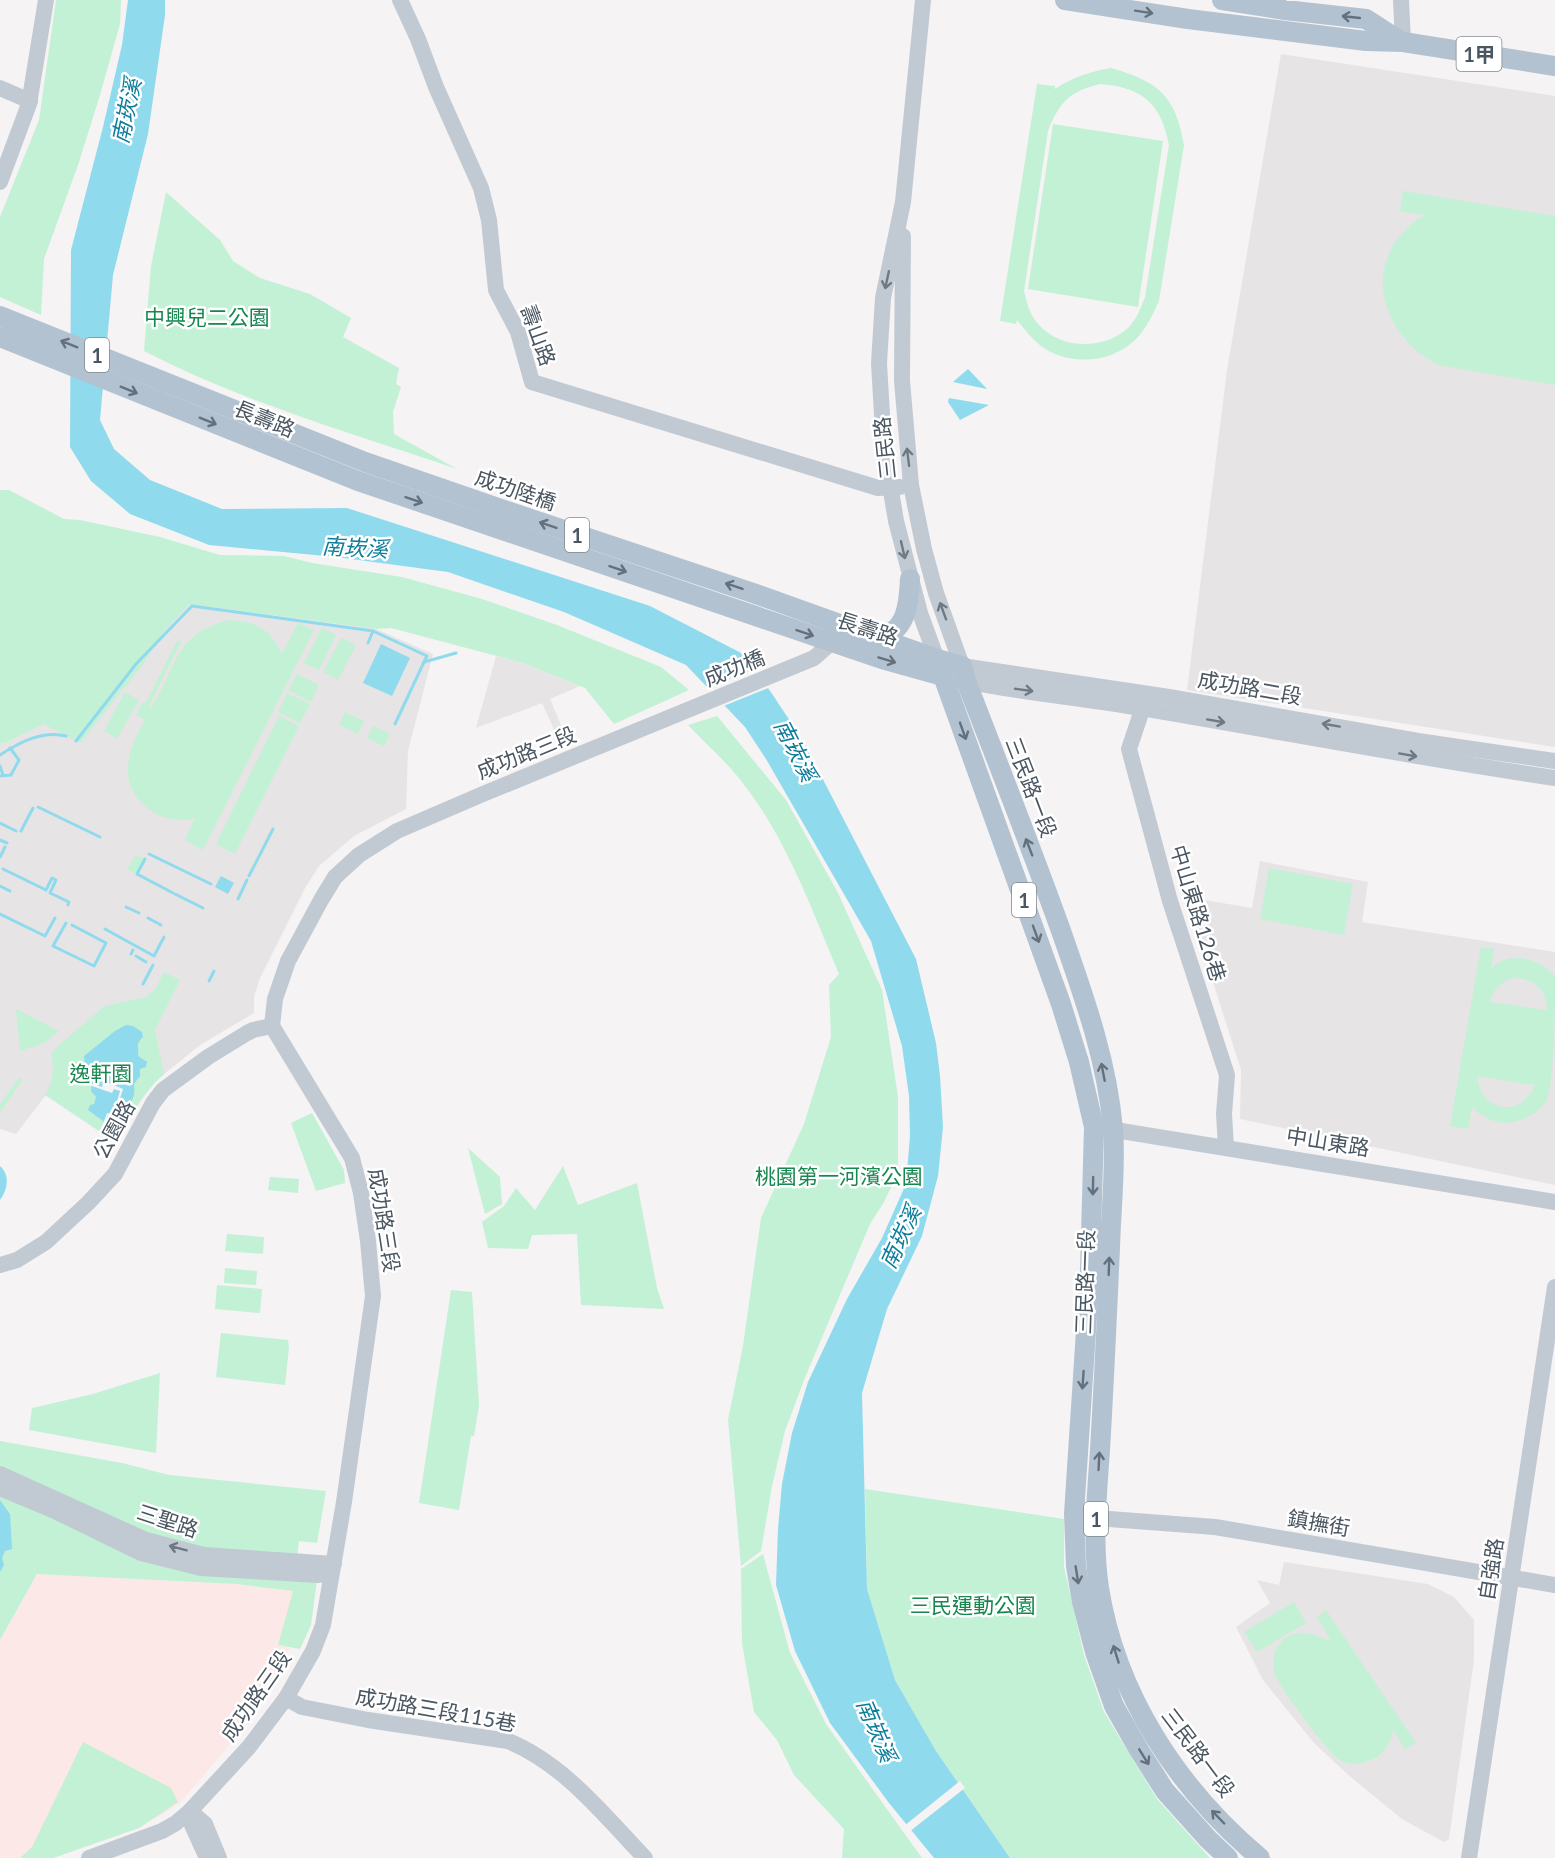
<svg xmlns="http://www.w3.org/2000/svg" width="1555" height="1858" viewBox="0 0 1555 1858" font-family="Lato,'Noto Sans TC',sans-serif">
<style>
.education{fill:#e6e4e5}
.medical{fill:#fce8e6}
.green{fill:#c3f1d5;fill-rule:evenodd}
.water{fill:#90daee}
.pier{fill:#f5f3f3}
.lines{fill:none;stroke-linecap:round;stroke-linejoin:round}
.stream{stroke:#90daee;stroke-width:3}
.minor{stroke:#c1cad2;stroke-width:16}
.major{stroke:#b3c2d1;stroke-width:20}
.oneway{stroke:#64717d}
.oneway2{stroke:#6e7983}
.labels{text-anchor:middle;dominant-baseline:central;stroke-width:5;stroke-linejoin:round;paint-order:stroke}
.shield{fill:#fff;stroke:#808990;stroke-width:1.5}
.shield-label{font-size:20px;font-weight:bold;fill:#4a5661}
.park-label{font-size:21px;fill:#17864f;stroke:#fff}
.street-label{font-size:21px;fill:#4a5661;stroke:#fff}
.water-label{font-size:22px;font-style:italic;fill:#0c7c9b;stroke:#fff}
</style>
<rect width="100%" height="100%" fill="#f5f3f3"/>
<g class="education">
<path d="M1281,54L1555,96V747L1187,690L1227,370Z"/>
<path d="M189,605H197L376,629L433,654L408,751L406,809L354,836L319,866L305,888L260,978L254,997V1013L200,1045L152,1084L141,1098L117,1143L46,1095L16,1134L0,1129V743H5L44,724L165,629Z"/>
<path d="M496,656L523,663L580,686L550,699L568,742L561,745L542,703L476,728Z"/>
<path d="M1260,861L1368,882L1362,922L1555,952V1185L1240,1119L1241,1070L1186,897L1252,908Z"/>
<path d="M1284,1562L1428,1584L1454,1597L1474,1620V1660L1449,1839L1444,1842L1402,1819L1346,1773L1314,1743L1263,1680L1236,1627L1270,1603L1257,1580L1279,1585Z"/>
</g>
<path class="medical" d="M37,1574L236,1584L294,1591L279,1645L290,1648L266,1691L227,1748L179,1804L139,1828L53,1858H0V1640Z"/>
<g class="green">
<path d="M56,0H121L120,24L100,95L78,165L44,259L41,315L0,297V217L39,120Z"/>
<path d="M1111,68C1159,82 1175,95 1184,145L1159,301C1153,314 1147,327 1138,337C1115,362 1075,366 1047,350C1035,343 1026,331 1017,320L1016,324L1000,321L1037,84L1055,86V89C1073,77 1089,72 1111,68ZM1101,84C1144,88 1161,104 1169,145L1145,297C1140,310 1135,324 1123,332C1099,350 1060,348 1039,325C1030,316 1027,303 1024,291L1048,131C1060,101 1070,91 1101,84Z"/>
<path d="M1053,124L1163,141L1138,307L1028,289Z"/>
<path d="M1403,191L1555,216V385L1438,365C1376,332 1359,254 1425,215L1400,211Z"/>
<path d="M166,192L220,240L233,261L260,278L310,294L351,318L343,337L399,368L396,384L401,387L393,412L394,434L457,469C352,433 243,402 144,351L151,266Z"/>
<path d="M0,490H9L64,519L80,520L160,537L220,555L284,556L312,563L402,577L482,599L557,625L661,667L689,690L614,724L585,688L523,663L391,628L376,629L197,605H189L166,629L141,667L80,743L44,724L5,743H0Z"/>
<path d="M230,620C257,622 270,629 282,654L298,623L314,630L203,850L185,840L195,818C166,827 129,805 128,772C127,753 136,737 145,720L136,715L142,703L145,704L177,641L181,642L149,706L151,708C178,666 174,633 230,620Z"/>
<path d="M322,628L336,635L319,670L304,663Z"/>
<path d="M341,638L356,645L338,680L323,672Z"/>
<path d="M297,674L319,685L311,702L288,690Z"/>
<path d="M125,692L139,700L117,739L104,731Z"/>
<path d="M287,693L310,704L300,723L278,712Z"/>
<path d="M345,712L364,721L358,734L339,725Z"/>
<path d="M279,716L299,726L235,854L216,844Z"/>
<path d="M717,716L786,800L837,891L882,990L898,1097V1173L884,1202L870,1224L804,1380L785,1431L772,1486L761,1551L741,1566L728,1420L743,1346L761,1218L804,1124L831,1037L829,985L839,974C812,910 788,842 745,786C729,764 707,745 688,725Z"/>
<path d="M373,726L390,734L384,746L367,738Z"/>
<path d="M136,855L145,859L137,874L127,869Z"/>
<path d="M1269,868L1353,884L1344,935L1260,919Z"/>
<path d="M1481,947L1494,949L1491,969C1509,950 1539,958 1555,976C1555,1007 1555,1073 1547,1100C1540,1112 1527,1119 1513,1122C1499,1125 1481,1118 1472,1107L1468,1129L1450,1126ZM1513,978C1533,978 1547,989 1547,1010L1490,1002C1493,989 1501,982 1513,978ZM1477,1076L1534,1085H1535C1521,1119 1480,1112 1477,1076Z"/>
<path d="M164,972L180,980L155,1030L164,1074C142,1093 131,1117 117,1143L45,1095C53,1083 55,1067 51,1054L58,1046L105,1006L145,997L155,990Z"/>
<path d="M16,1009L59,1031L44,1043L20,1051Z"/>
<path d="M19,1078L23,1080L0,1112V1104Z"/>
<path d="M312,1113L344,1170L345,1183L316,1191L291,1123Z"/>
<path d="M468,1148L500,1177L502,1204L485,1214Z"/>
<path d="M563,1166L578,1205L637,1183L657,1288L664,1309L581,1305L577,1234L532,1235L528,1249L488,1248L482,1222L504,1206L516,1188L535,1210Z"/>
<path d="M270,1177L299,1179L298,1193L268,1190Z"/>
<path d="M227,1234L264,1237L263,1254L225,1251Z"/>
<path d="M225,1268L257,1271L256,1285L224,1283Z"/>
<path d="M217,1285L262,1289L260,1313L215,1309Z"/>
<path d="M451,1290L472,1292L479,1405L474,1436H471L459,1510L419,1503Z"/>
<path d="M221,1333L288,1340L289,1347L285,1385L216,1377Z"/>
<path d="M160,1373L156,1453L29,1430L32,1408L93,1394Z"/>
<path d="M0,1441L122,1463L169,1475L326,1491L317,1543L299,1541L295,1575L317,1580L311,1625L300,1649L278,1645L293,1591L236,1584L37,1574L0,1640Z"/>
<path d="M865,1489L1064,1519V1567L1084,1655L1104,1712L1157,1799L1210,1858H1010L936,1751L895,1680L867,1589Z"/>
<path d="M763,1554L790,1653L826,1724L922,1858H842L844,1829L794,1775L777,1740L754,1712L742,1643L741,1569Z"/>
<path d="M1294,1602L1306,1623L1257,1652L1244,1632Z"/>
<path d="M1326,1610L1416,1743L1405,1749L1393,1729C1392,1740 1387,1750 1378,1756C1369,1761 1357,1766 1347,1763C1344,1762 1337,1759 1335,1756C1326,1749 1277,1684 1275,1674C1269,1655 1279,1635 1300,1633C1310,1632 1322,1638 1331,1641L1317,1617Z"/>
<path d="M83,1742L171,1788L178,1802L139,1828L53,1858H20L32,1847Z"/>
</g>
<g class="water">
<path d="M128,0H165V15L148,134L113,275L100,420L114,449L150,480L222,509L347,508L650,606L747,656L802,739L916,959L936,1043L940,1076L943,1127L938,1176L922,1236L887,1309L862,1393L867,1589L895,1680L936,1751L1010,1858H934L889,1803L830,1723L795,1651L776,1585L778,1529L782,1484L792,1433L808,1382L847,1299L882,1238L906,1184L910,1136L909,1096L902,1046L871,941L766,759L745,727L686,665L564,612L448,572L336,557L209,545L130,514L91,481L70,447L71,250L103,127L122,45Z"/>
<path d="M968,369L987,389L953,382Z"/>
<path d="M949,398L989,405L960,420L948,402Z"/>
<path d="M381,644L410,658L392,696L363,683Z"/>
<path d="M221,876L234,883L228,894L215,887Z"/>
<path d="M126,1025L133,1026L142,1032L143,1037C134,1046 140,1045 138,1056L147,1062L146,1067L140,1069V1076L134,1084C137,1103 124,1108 117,1124L113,1123L111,1127L88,1110L90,1105L94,1104L96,1097L91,1091L92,1081L86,1076L84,1056L115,1031Z"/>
<path d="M0,1166C10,1175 8,1189 0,1200Z"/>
<path d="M0,1500L10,1514L12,1549L5,1551L2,1558L4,1565L0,1572Z"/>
</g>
<g class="pier">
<path d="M758,668L771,687L721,707L704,688Z"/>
<path d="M104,1081L123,1089L114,1118L108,1115L104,1125L103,1124L107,1113L113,1115L120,1091L114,1089L112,1093L89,1085V1083L102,1087Z"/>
<path d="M960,1781L965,1788L909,1832L904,1826Z"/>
</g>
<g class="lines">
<g class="stream">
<path d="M368,643L373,631"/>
<path d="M395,724L424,662"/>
<path d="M76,741L136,664L192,606L373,631L427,656L424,662L456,653"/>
<path d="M0,755C20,742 43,730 66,736"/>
<path d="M0,766L3,775"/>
<path d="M0,776L11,775L19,760L10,748"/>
<path d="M38,807L100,837"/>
<path d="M0,823L16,831"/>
<path d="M21,831L33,808"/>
<path d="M0,840L7,843"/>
<path d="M149,854L211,884"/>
<path d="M0,857L5,847"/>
<path d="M145,859L137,874L173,893"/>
<path d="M3,869L46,890L52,878L56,880L50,893L69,902L68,905"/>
<path d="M249,876L273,829"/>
<path d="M0,886L10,891"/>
<path d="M175,894L203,908"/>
<path d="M238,899L247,880"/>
<path d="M126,907L139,913"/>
<path d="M0,914L45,936L55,918"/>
<path d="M148,918L161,925"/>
<path d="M66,923L53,946L94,966L106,943L72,925"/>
<path d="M105,929L154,956L164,937"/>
<path d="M131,954L133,950"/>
<path d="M136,956L146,962"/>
<path d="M209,981L214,971"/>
<path d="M143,984L153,965"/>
</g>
<g class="minor">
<path d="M400,0L418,39L436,87L481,188L489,220L496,290L518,332L532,382L878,488L900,487"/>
<path d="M923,0L903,202L883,298L879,363L884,449L896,521L920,613L943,676C1009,692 1079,697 1146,709C1282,732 1418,758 1555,778"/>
<path d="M1401,0L1403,42"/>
<path d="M0,88L30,101"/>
<path d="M0,182L29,104L46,0"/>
<path d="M903,236L902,381L911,485L924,549L936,593L962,666L1169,697L1418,741L1555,761"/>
<path d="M1146,698L1129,749L1170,901L1227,1075L1224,1114L1226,1147"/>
<path d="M1103,1128L1555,1202"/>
<path d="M0,1265L17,1260L46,1242L88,1203L115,1174L153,1103L163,1090L208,1057L247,1033L253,1030L272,1026"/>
<path d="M0,1474L146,1540L204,1555L334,1564"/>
<path d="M0,1488L57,1512L141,1553L201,1568L319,1575"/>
<path d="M1074,1514L1096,1518L1215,1527L1555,1585"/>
<path d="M286,1698L302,1707L368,1720L508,1741C564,1764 604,1815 645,1858"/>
<path d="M190,1811L205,1824L219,1858"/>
<path d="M190,1811L192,1825L207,1858"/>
<path d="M89,1858L162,1831L176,1823L190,1811L249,1747L286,1698L313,1651L323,1625L344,1502L373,1296L368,1241L361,1193L352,1158L272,1026L275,999L288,961L321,900L335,877L359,855L397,831L483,794L814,658L832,642L836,632"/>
<path d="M1469,1858L1555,1287"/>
</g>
<g class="major">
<path d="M1065,0L1188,19L1366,41L1403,42L1555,66"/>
<path d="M1222,0L1285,10L1366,19L1400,41"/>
<path d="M0,316L365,462L513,513L753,593L937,659L962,666L966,681C998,763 1030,845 1060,928C1083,994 1107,1059 1113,1129C1116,1168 1111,1209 1110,1248C1107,1315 1104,1383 1100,1450C1097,1495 1092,1542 1099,1588C1116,1695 1178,1789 1260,1858"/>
<path d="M0,337L358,481L882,659L943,676L1061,1004L1079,1062L1094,1127L1090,1270L1074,1514L1076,1566L1082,1602L1095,1652L1114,1706L1139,1750L1165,1791L1208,1839L1228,1858"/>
<path d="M877,636C907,635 909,602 910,579"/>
</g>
</g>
<defs><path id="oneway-shaft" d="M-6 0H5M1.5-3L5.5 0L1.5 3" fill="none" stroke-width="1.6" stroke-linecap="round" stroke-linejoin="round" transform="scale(1.5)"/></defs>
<g class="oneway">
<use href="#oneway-shaft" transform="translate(1144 12) rotate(9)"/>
<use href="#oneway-shaft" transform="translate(1351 17) rotate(-174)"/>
<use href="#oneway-shaft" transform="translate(69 344) rotate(-158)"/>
<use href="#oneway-shaft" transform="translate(129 390) rotate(22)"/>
<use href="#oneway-shaft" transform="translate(208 421) rotate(22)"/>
<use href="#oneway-shaft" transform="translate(414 500) rotate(19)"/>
<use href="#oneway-shaft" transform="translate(548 525) rotate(-161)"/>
<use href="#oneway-shaft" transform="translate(618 569) rotate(19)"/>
<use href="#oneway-shaft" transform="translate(734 586) rotate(-162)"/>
<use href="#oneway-shaft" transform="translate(805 633) rotate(19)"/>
<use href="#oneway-shaft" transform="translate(887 660) rotate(17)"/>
<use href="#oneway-shaft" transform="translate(963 731) rotate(70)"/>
<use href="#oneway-shaft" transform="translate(1029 847) rotate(-111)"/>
<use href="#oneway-shaft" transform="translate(1036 934) rotate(70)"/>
<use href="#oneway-shaft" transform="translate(1103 1072) rotate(-101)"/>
<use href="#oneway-shaft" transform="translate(1093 1186) rotate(91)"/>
<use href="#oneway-shaft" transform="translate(1109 1266) rotate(-88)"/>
<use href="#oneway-shaft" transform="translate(1083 1380) rotate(94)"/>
<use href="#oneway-shaft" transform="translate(1099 1461) rotate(-87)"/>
<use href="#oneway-shaft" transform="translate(1077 1575) rotate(81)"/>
<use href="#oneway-shaft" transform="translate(1116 1654) rotate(-107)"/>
<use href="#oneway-shaft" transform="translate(1144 1757) rotate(58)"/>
<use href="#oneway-shaft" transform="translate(1218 1817) rotate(-134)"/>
</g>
<g class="oneway2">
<use href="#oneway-shaft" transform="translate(887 280) rotate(102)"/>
<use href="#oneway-shaft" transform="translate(908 457) rotate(-97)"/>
<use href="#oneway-shaft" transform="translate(903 550) rotate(77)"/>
<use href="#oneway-shaft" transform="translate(943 611) rotate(-110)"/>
<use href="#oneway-shaft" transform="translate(1024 690) rotate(8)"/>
<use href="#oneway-shaft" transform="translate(1216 721) rotate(10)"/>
<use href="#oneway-shaft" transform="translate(1331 725) rotate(-170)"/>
<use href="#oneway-shaft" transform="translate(1408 755) rotate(10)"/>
<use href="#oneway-shaft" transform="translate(178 1548) rotate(-165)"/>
</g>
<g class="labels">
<g class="shield">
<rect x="1456.5" y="37" width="45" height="34" rx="4.5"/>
<rect x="85" y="338" width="24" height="34" rx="4.5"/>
<rect x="565" y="518" width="24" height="34" rx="4.5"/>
<rect x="1012" y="883" width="24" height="34" rx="4.5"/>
<rect x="1084" y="1502" width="24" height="34" rx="4.5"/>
</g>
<g class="shield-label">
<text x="1479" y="54">1甲</text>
<text x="97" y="355">1</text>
<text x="577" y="535">1</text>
<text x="1024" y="900">1</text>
<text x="1096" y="1519">1</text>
</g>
<g class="park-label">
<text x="207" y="316">中興兒二公園</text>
<text x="101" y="1072">逸軒園</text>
<text x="839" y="1175">桃園第一河濱公園</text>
<text x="973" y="1604">三民運動公園</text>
</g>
<g class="street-label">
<text transform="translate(539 335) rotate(70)">壽山路</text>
<text transform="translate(265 418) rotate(22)">長壽路</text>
<text transform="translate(884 448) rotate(-96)">三民路</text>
<text transform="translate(516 489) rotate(19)">成功陸橋</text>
<text transform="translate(868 628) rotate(18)">長壽路</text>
<text transform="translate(734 667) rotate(-22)">成功橋</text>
<text transform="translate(1250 687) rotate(10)">成功路二段</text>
<text transform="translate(526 752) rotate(-22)">成功路三段</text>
<text transform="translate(1032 787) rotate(69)">三民路一段</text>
<text transform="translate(1199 913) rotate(73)">中山東路126巷</text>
<text transform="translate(113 1129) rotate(-61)">公園路</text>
<text transform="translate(1328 1141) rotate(9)">中山東路</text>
<text transform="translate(385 1220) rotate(81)">成功路三段</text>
<text transform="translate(1084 1282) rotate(-88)">三民路一段</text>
<text transform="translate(168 1520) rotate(18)">三聖路</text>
<text transform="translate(1319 1522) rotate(10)">鎮撫街</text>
<text transform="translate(1490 1569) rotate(-81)">自強路</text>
<text transform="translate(255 1695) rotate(-55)">成功路三段</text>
<text transform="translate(436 1709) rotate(10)">成功路三段115巷</text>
<text transform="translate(1199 1752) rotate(53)">三民路一段</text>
</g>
<g class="water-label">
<text transform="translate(126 111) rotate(-78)">南崁溪</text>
<text transform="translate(355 547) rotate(3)">南崁溪</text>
<text transform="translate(796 750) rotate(63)">南崁溪</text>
<text transform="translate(900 1237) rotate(-65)">南崁溪</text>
<text transform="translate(877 1730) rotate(67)">南崁溪</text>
</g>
</g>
</svg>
